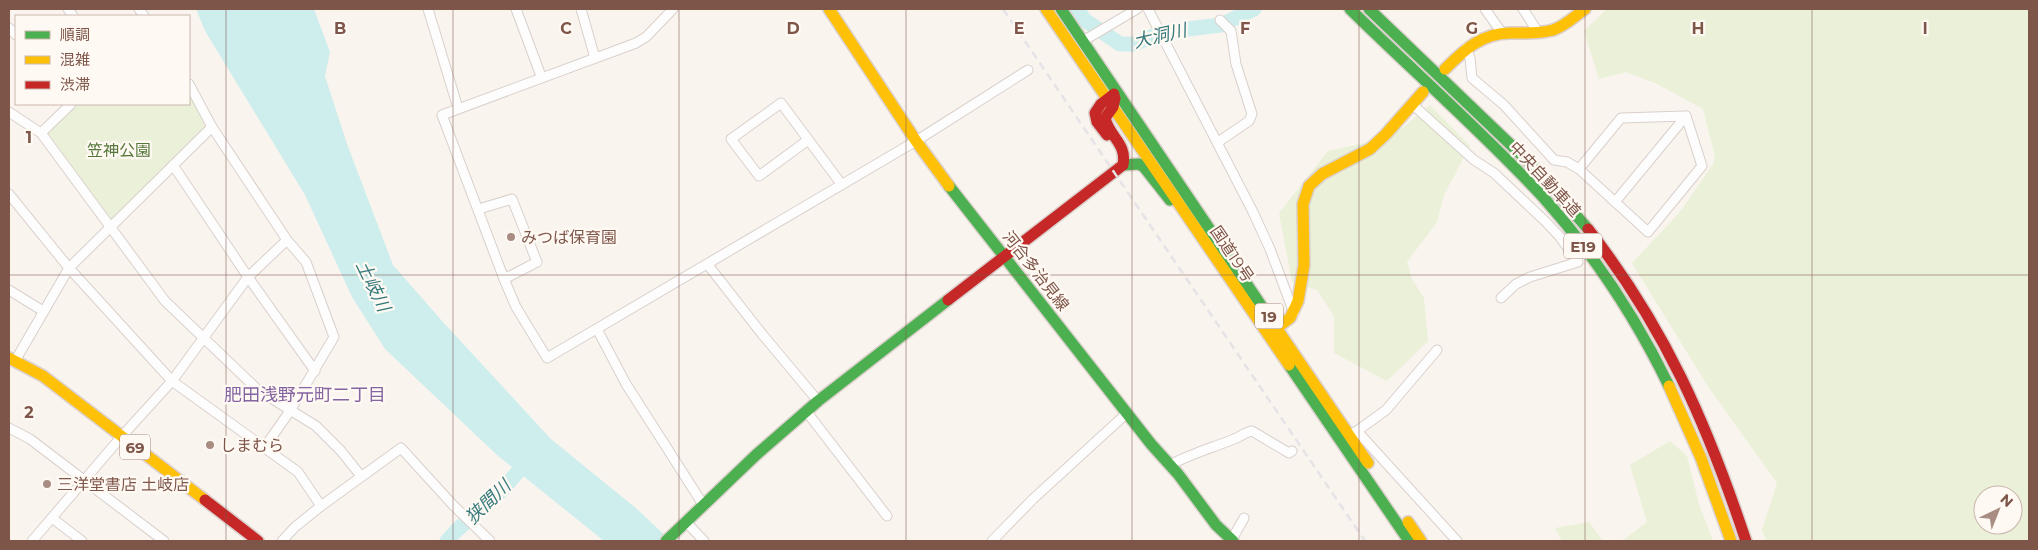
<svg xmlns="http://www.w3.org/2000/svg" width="2038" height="550" viewBox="0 0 2038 550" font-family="Montserrat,'Noto Sans JP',sans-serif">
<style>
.green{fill:#eaf1d8;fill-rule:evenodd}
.water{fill:#ceeeed}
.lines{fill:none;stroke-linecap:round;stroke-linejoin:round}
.river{stroke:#ceeeed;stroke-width:15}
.street-casing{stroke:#dad0cb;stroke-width:11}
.fast-casing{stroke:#dbd0cc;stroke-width:14}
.slow-casing{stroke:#dbd0cc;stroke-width:14}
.jam-casing{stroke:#dbd0cc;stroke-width:14}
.street{stroke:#fefdfd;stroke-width:9}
.fast{stroke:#4caf50;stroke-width:11}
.slow{stroke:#ffc107;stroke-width:11}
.jam{stroke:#c62828;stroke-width:11}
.rail{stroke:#e6e3e7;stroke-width:2.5;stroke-dasharray:8 5;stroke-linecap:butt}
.grid{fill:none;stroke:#7e5549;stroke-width:1;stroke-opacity:0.55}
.poi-dot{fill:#a98d83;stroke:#fff9f3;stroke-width:2}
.labels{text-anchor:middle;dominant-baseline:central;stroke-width:4.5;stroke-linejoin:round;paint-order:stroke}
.shield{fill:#fff9f3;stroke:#a5867c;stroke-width:1}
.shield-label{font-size:15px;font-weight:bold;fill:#7e5549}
.park-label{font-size:16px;fill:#54783a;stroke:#fff9f3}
.street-label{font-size:16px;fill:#7e5549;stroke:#fff9f3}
.poi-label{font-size:16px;fill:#7e5549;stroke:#fff9f3;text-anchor:start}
.water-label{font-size:18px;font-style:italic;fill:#377a7d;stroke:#fff9f3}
.neighbourhood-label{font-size:18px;fill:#8565a1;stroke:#fff9f3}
.grid-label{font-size:16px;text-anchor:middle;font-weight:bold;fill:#7e5549;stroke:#fff9f3;stroke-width:4.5;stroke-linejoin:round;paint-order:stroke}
</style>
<rect width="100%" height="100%" fill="#faf4ef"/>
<g class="green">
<path d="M1607,9H2029V541H1766L1762,530L1777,483L1709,388L1632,263L1680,212L1713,164L1715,157L1703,109L1655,83L1626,72L1599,79L1584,31ZM1983,495H2013V525H1983Z"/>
<path d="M189,92L206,129L112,220L45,129L74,104H189Z"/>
<path d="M1430,105L1470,146L1444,195L1437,222L1407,262L1412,279L1424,298L1428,341L1387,381L1334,353V316L1317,290L1292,282L1279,213L1328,151L1364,143L1401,129Z"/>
<path d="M1670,441L1687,456L1699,504L1713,541H1622L1647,522L1630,465Z"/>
<path d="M1589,522L1603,541H1562L1555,528Z"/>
</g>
<path class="water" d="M196,9H314L330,52L325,76L347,144L393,265L443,322L551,439L637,509L671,541H604L497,455L385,349L352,297L305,195L205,31Z"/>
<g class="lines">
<g class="river">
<path d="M1076,9L1086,21L1120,44H1135L1162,32L1221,25L1254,9"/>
<path d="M447,541L456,531L503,489L527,461"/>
</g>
<defs>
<g id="street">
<path d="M68,9L73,16"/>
<path d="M139,9L144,16"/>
<path d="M428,9L458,108"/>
<path d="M516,9L541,76"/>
<path d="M581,9L595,58"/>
<path d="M673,9L646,37L636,43L442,115L504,279L516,307L547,358L916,141L1028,70"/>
<path d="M1148,9L1253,212L1270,249L1294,313"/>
<path d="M1485,9L1502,33"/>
<path d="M1523,9L1538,32"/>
<path d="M9,28L16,35"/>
<path d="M1083,41L1137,9"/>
<path d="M1466,48L1470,58L1472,78L1504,105L1554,160L1567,162L1579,169L1621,118L1686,116L1702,166L1648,232L1579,169"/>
<path d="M189,84L212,127L287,240L306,262L334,337L290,411L264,448"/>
<path d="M1412,104L1474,160L1494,173L1545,221L1560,237L1578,262L1530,277L1516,284L1501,298"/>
<path d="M9,112L41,133L165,301L258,390L316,426L341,451L361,476"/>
<path d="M41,133L71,104"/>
<path d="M808,140L759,176L731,139L781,103L842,185"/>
<path d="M1218,142L1249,121L1252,114L1236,64L1231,31L1220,20"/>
<path d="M173,165L248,277L315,371"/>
<path d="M9,194L69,268L172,381L298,472L321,506"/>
<path d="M1615,202L1686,116"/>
<path d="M479,209L512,199L537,262L504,279"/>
<path d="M708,265L762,334L818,401"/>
<path d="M9,290L43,311"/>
<path d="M597,329L626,384L704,506"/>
<path d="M15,361L69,268L212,127"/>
<path d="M806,411L887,516"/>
<path d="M9,428L30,439L164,541"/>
<path d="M1357,431L1386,410L1437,350"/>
<path d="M1345,437L1357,431L1457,541"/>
<path d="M1170,465C1190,454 1212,448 1234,439C1240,437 1245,432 1252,431L1289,453L1292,451"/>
<path d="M52,518L82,541"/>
<path d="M686,522L704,541"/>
<path d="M32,541L122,436L172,381L248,277L287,240"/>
<path d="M282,541L295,527L321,506L401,448L453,505L490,541"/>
<path d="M992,541L1033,499L1127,413"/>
<path d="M1231,541L1244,518"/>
</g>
<g id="fast">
<path d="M1061,9L1271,320"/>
<path d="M1350,9C1414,72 1482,131 1543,197C1593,253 1636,318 1669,386"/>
<path d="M1369,9L1534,167L1588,229"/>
<path d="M1123,165L1139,164L1144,167L1170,200"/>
<path d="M949,186L1151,444L1178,474L1216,525L1233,541"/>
<path d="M1289,365L1409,541"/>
<path d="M666,541L756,455L818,401L948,300"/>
</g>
<g id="slow">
<path d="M829,9L916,141L949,186"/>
<path d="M1046,9L1289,365"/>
<path d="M1445,69C1464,50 1482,33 1510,33C1524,33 1539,34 1553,30C1565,26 1575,16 1585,9"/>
<path d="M1271,320L1368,463"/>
<path d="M1269,334L1290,318L1298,301L1304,265L1303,204L1309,186L1322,174L1370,149L1386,134L1423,92"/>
<path d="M9,358L43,376L205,500"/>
<path d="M1669,386L1701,458L1731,541"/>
<path d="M1408,522L1421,541"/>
</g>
<g id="jam">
<path d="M1107,135L1097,122L1095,113L1101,104L1114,94"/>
<path d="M1588,229C1665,327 1707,424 1746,541"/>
<path d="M948,300L1123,165C1127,143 1110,138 1105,118L1113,107L1115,98"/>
<path d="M205,500L258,541"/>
</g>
</defs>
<use href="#street" class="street-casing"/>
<use href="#fast" class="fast-casing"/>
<use href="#slow" class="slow-casing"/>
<use href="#jam" class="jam-casing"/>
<use href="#street" class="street"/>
<use href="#fast" class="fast"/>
<use href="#slow" class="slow"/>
<use href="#jam" class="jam"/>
<path class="rail" d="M1003,9L1365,541"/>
</g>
<path class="grid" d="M226,9V541M453,9V541M679,9V541M906,9V541M1132,9V541M1359,9V541M1585,9V541M1812,9V541M9,275H2029"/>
<g class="poi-dot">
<circle cx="511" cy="237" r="5"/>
<circle cx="210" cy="445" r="5"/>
<circle cx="47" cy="484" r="5"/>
</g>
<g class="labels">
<g class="shield">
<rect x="1564" y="233.5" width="38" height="25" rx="4"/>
<rect x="1255" y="303.5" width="28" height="25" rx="4"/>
<rect x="120" y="434.5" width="30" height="25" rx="4"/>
</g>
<g class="shield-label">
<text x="1583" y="246">E19</text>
<text x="1269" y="316">19</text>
<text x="135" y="447">69</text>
</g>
<g class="park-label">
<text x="119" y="150">笠神公園</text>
</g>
<g class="street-label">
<text transform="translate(1545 179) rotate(47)">中央自動車道</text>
<text transform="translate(1232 254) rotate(56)">国道19号</text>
<text transform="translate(1036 271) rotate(52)">河合多治見線</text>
</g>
<g class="poi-label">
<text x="521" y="237">みつば保育園</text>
<text x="220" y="445">しまむら</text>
<text x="57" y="484">三洋堂書店 土岐店</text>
</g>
<g class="water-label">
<text transform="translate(1160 36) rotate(-13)">大洞川</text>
<text transform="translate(373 286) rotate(64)">土岐川</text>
<text transform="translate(488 502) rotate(-44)">狭間川</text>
</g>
<g class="neighbourhood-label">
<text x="305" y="395">肥田浅野元町二丁目</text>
</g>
</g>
<g class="grid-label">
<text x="340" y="34">B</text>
<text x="566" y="34">C</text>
<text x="793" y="34">D</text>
<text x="1019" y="34">E</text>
<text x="1245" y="34">F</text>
<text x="1472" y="34">G</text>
<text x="1698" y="34">H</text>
<text x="1925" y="34">I</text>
<text x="29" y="143">1</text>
<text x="29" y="418">2</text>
</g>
<rect width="2038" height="550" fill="none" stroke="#7e5549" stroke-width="20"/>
<rect x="15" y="15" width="175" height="90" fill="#fff9f3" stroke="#cbb7af"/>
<rect x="25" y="31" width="25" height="8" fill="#4caf50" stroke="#cbb7af"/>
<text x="60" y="40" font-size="15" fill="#7e5549">順調</text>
<rect x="25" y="56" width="25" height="8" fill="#ffc107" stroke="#cbb7af"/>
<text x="60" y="65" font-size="15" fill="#7e5549">混雑</text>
<rect x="25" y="81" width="25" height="8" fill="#c62828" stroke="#cbb7af"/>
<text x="60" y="90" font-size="15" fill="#7e5549">渋滞</text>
<g transform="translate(1998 510) rotate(43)"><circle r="24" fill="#fff9f3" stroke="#cbb7af"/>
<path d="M0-4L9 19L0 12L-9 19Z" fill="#a98d83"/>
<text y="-8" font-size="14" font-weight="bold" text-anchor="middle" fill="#7e5549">N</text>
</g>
</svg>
